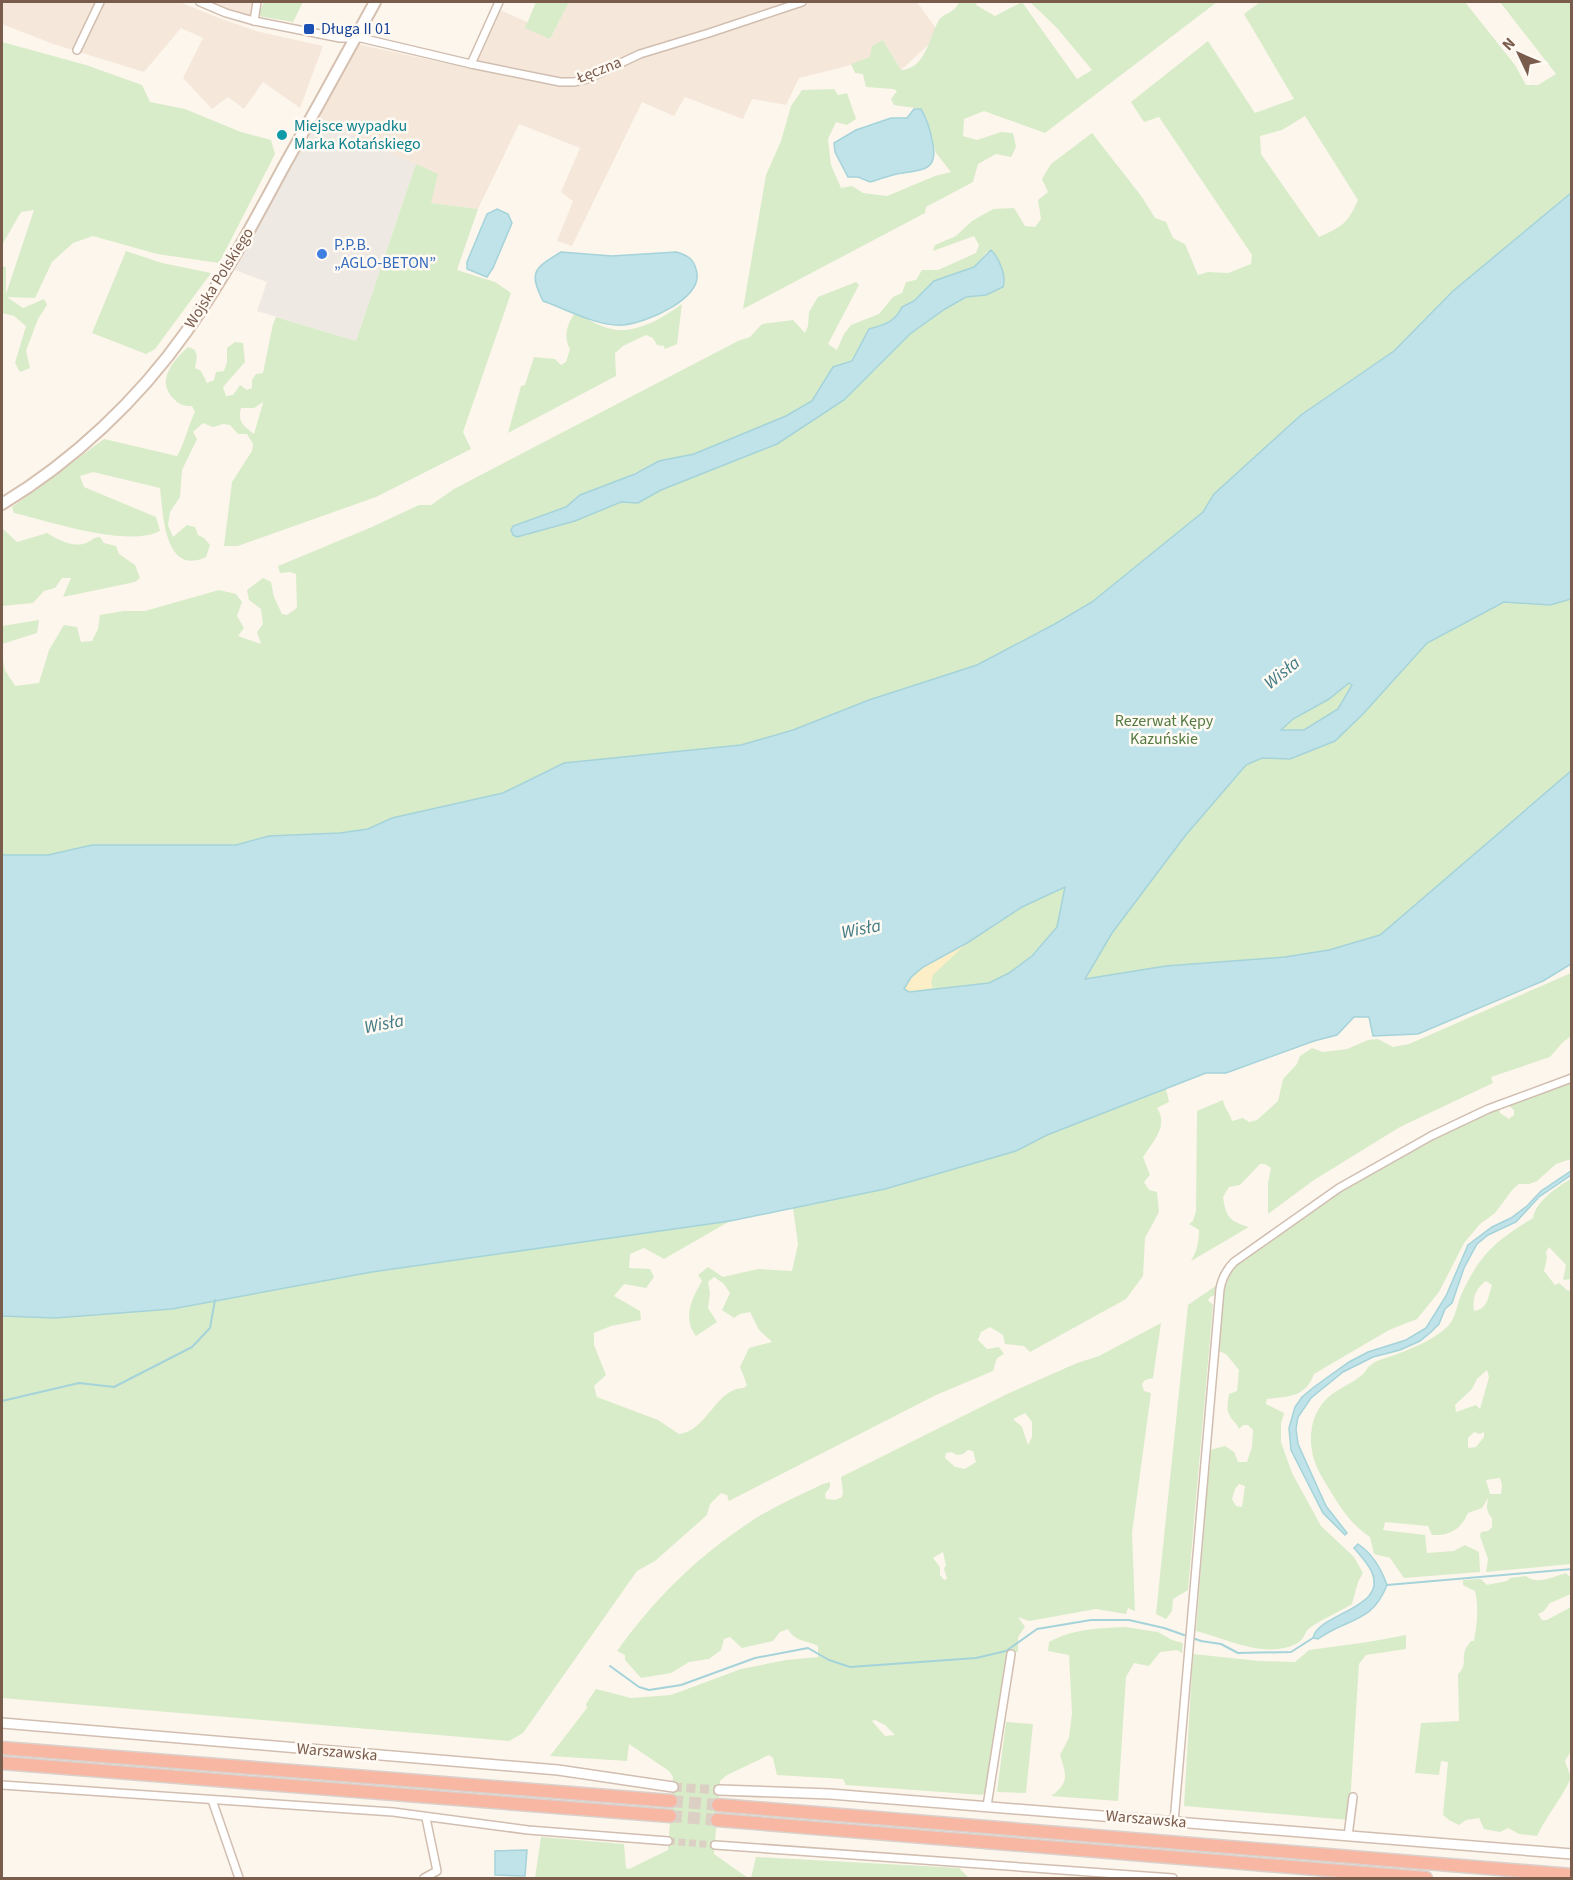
<svg xmlns="http://www.w3.org/2000/svg" width="1573" height="1880" viewBox="0 0 1573 1880" font-family="'Source Sans 3',sans-serif">
<style>
.residential{fill:#f5e8da}
.industrial{fill:#efe9e4}
.green{fill:#d8ecc9;fill-rule:evenodd}
.sand{fill:#fcefc7}
.water{fill:#bfe3e8;stroke:#a5d3da;stroke-width:1.5;fill-rule:evenodd}
.lines{fill:none;stroke-linecap:round;stroke-linejoin:round}
.stream{stroke:#a5d3da;stroke-width:2}
.minor-tunnel{stroke:#dcd0c4;stroke-width:7;stroke-dasharray:7 3.5;stroke-linecap:butt}
.tertiary-tunnel{stroke:#dcd0c4;stroke-width:9;stroke-dasharray:9 4.5;stroke-linecap:butt}
.motorway-tunnel{stroke:#dcd0c4;stroke-width:12;stroke-dasharray:12 6;stroke-linecap:butt}
.minor-casing{stroke:#d1beb0;stroke-width:10}
.tertiary-casing{stroke:#d1beb0;stroke-width:12}
.secondary-casing{stroke:#d6c0b0;stroke-width:14}
.motorway-casing{stroke:#dad1cd;stroke-width:15}
.minor{stroke:#fff;stroke-width:7}
.tertiary{stroke:#fff;stroke-width:9}
.secondary{stroke:#fff;stroke-width:10}
.motorway{stroke:#f7b7a3;stroke-width:12}
.transit-dot{fill:#1a4fb4;stroke:#fffaf3;stroke-width:2}
.culture-dot{fill:#0f9aa8;stroke:#fffaf3;stroke-width:2}
.shop-dot{fill:#3f7fe0;stroke:#fffaf3;stroke-width:2}
.labels{text-anchor:middle;dominant-baseline:central;stroke-width:5;stroke-linejoin:round;paint-order:stroke}
.transit-label{font-size:16px;fill:#164399;stroke:#fffaf3;text-anchor:start}
.street-label{font-size:16px;fill:#7a5c4d;stroke:#fffaf3}
.culture-label{font-size:16px;fill:#0d838f;stroke:#fffaf3;text-anchor:start}
.shop-label{font-size:16px;fill:#366cbe;stroke:#fffaf3;text-anchor:start}
.park-label{font-size:16px;fill:#537a41;stroke:#fffaf3}
.water-label{font-size:18px;font-style:italic;fill:#437c86;stroke:#fffaf3}
</style>
<rect width="100%" height="100%" fill="#fdf6ec"/>
<g class="residential">
<path d="M2,2H180L211,15L256,31L323,46L300,108L263,82L244,109L228,97L212,109L183,78L203,38L181,28L144,72L53,44L2,24Z"/>
<path d="M210,2H259L255,18L238,13Z"/>
<path d="M569,2H917L940,34L901,70L883,40L871,57L844,67L799,78L786,105L752,99L743,119L685,97L674,116L642,102L572,246L557,241L573,201L561,192L580,148L519,124L478,209L430,203L437,174L316,119L357,44L472,69L498,9L527,22L550,39Z"/>
</g>
<path class="industrial" d="M316,119L416,164L356,341L257,311L267,282L235,270Z"/>
<g class="green">
<path d="M264,2H303L293,22L258,16Z"/>
<path d="M536,2H569L550,39L525,28Z"/>
<path d="M959,2H977L976,5L995,16L1022,2L1077,79L1092,70L1057,28L1030,2H1217L1045,133L984,111L964,119L963,136L977,140L1001,132L1013,133L1016,147L1011,157L996,154L978,164L973,182L926,207L925,213L743,309L766,175L781,141L791,106L802,90L834,89L838,95L847,93L856,119L847,125L836,122L828,139L831,165L841,188L852,186L863,193L887,196L935,176L951,172L936,153L927,119L922,109L894,105L891,99L897,91L893,89L866,87L863,74L855,73L851,64L870,57L872,46L883,40L901,70C926,69 929,37 939,20C945,12 954,14 959,2Z"/>
<path d="M1260,2H1465L1515,65L1526,85H1538L1556,74L1500,2H1571V964L1543,981L1418,1034L1373,1036L1369,1017H1354L1337,1035L1314,1041L1226,1073H1206L1166,1088L1169,1102L1157,1108C1169,1126 1153,1141 1143,1157L1150,1175L1144,1182L1149,1190L1157,1192L1159,1212L1145,1238L1143,1276L1126,1299L1030,1352L1024,1346L1005,1344L1003,1335L990,1327L981,1332L978,1340L987,1349L999,1347L1004,1354L997,1358L993,1371L936,1395L729,1501L727,1495L721,1493L710,1504L707,1515L655,1561L637,1571L523,1733L509,1741L2,1698V656L5,670L15,686L39,683L49,650L64,625L77,627L81,642L92,641L98,629L100,615L124,611H145L219,590L236,594L242,602L237,616L244,628L238,636L261,644L257,632L263,624L261,609L249,600L247,590L263,578L271,582L274,597L282,614L287,615L297,608L296,574L290,572L280,573L278,566L372,527L419,505H431L454,489L738,341L750,337L762,324L793,320L805,333L808,326L809,312L818,297L856,282L859,285L828,344L837,350L844,334L851,325L879,314L893,297L902,293L906,282L916,280L922,270H938L976,253L979,245L974,236L933,251L935,245L956,236L972,221L993,209L1014,208L1025,226L1035,227L1041,219L1038,200L1048,192L1042,179L1051,164L1092,133L1142,197L1155,218L1166,222L1173,238L1185,244L1198,275L1208,272L1228,273L1251,264L1252,255L1159,117L1144,122L1131,102L1208,41L1255,113L1294,99L1244,14ZM1305,116L1358,200C1348,223 1342,227 1319,237L1261,154L1260,136L1282,130ZM987,252L994,253L1005,281L986,295L966,297L945,309L910,334L874,371L708,470L661,490L638,503L621,502L575,521L517,537L513,535V526L566,507L659,461L694,454L786,416L812,401L833,367L852,361L869,329C884,325 895,322 902,307L914,301L934,281L974,267ZM793,1208L798,1244L792,1271L758,1269L723,1277L708,1267L698,1275L702,1281C692,1298 682,1318 696,1336L717,1322L708,1308L710,1293L708,1282L714,1277L723,1283L730,1293L722,1310L734,1318L740,1314L750,1312L759,1330L772,1342L749,1348L740,1367L747,1385L744,1388C716,1388 707,1431 679,1434L658,1420L597,1397L594,1386L606,1375L594,1345V1333L611,1326L641,1320L640,1311L614,1296L624,1284L646,1288L654,1277L650,1269L629,1268L630,1254L644,1248L664,1259L730,1221Z"/>
<path d="M2,42L86,65L142,85L150,102L185,109L241,132L271,140L275,154L219,263L157,254L93,236L73,243L52,262L35,298L7,297L23,308L44,299L47,305L38,319L26,351L30,368L20,372L15,363L26,326L14,316L2,313V266L6,267V294L34,210L21,212L2,245Z"/>
<path d="M416,164L438,174L431,203L478,209L457,270L495,282L511,293L463,432L471,449L376,497L238,546H224L232,482L252,451L253,444L247,434H238L230,425L223,424L213,427L203,423L193,432L197,439L182,470L180,497L170,512L168,525L173,537L187,525L195,527L198,535L204,538L210,545L206,557C164,577 163,513 160,488L93,472L80,476L84,487L156,517L160,531C127,548 49,521 14,513L12,507L104,439L177,456C185,443 188,426 195,412L192,406C183,406 180,405 174,399C155,381 173,361 188,347L195,350L197,357L195,368L201,371L207,383L214,380L216,372L224,371L227,362V348L235,342L243,343L245,362L223,387L226,396L233,395L240,385L247,390L252,388V380L256,374L263,373L273,324L276,317L356,341ZM263,402V403L254,434C244,426 237,422 241,408H254Z"/>
<path d="M126,251L162,263L211,273L155,349L146,354L92,333Z"/>
<path d="M682,304L677,344L665,349L664,346L657,345L653,338L646,335L623,346L615,353L616,376L508,433L521,386L525,385L534,357L555,359L561,365L566,362L570,349C563,336 567,324 575,313C588,319 603,329 618,330C642,331 664,317 682,304Z"/>
<path d="M2,528L17,542L47,533C58,540 73,548 86,543C92,541 93,537 100,537L104,543L116,546L119,554L135,565L140,578L135,582L63,597L71,578H62L55,588L44,591L33,603L2,606Z"/>
<path d="M39,620L37,633L2,644V626Z"/>
<path d="M1571,973V1036L1563,1042L1550,1057L1491,1077L1493,1083L1400,1127L1314,1180L1268,1214V1183L1271,1168L1265,1164H1260L1240,1185L1229,1187L1223,1197C1226,1217 1229,1221 1249,1227L1191,1261C1197,1251 1199,1242 1199,1230L1189,1224L1193,1221L1196,1211L1197,1111L1223,1100C1224,1108 1230,1113 1232,1121L1243,1118L1249,1122L1257,1120L1278,1101L1283,1079L1297,1064L1300,1056L1312,1048L1323,1052L1347,1049L1368,1040L1378,1039L1393,1047L1409,1044Z"/>
<path d="M1571,1081V1159L1556,1164L1537,1181L1529,1184H1519L1513,1189L1495,1213L1480,1224L1464,1243L1439,1292L1417,1319L1389,1330L1314,1374C1305,1398 1289,1396 1267,1399L1266,1404L1284,1413L1281,1424V1442L1292,1473L1321,1526L1354,1557L1363,1573L1358,1582L1352,1604C1339,1612 1324,1618 1311,1627C1304,1631 1305,1640 1296,1644C1264,1659 1228,1639 1196,1631L1210,1450L1225,1446L1234,1452L1238,1462H1247L1252,1447L1253,1430L1248,1425H1243L1239,1429C1237,1423 1232,1421 1230,1416C1226,1410 1228,1400 1229,1394L1237,1391L1239,1370L1226,1354L1219,1351C1220,1324 1216,1288 1234,1267C1280,1235 1323,1200 1371,1172C1412,1148 1456,1128 1499,1108L1500,1113L1509,1119L1514,1115V1110L1508,1105ZM1239,1484L1245,1486L1242,1507L1236,1506L1232,1499L1235,1489Z"/>
<path d="M1571,1179V1279L1563,1280L1566,1265L1549,1247L1546,1252L1547,1258L1544,1271L1555,1285L1559,1283L1567,1290L1571,1291V1564L1486,1572L1488,1559L1480,1536L1481,1532L1488,1531L1492,1527V1518C1485,1510 1487,1506 1488,1498L1482,1508L1468,1513C1461,1529 1450,1536 1432,1535L1428,1526L1385,1522L1383,1530L1425,1535L1427,1553L1454,1551L1465,1545L1479,1552L1480,1572L1404,1578L1390,1558L1374,1554L1370,1537C1347,1522 1336,1500 1322,1477C1306,1452 1306,1414 1331,1395C1341,1387 1353,1383 1362,1375C1366,1372 1367,1367 1371,1365C1376,1360 1386,1358 1392,1356C1411,1349 1434,1340 1448,1326C1456,1318 1457,1303 1462,1293C1480,1254 1497,1240 1533,1218C1536,1201 1557,1187 1571,1179ZM1486,1281L1492,1285C1488,1297 1488,1309 1474,1311C1472,1298 1476,1288 1486,1281ZM1487,1370L1489,1377L1480,1409L1476,1405L1456,1412L1455,1405L1472,1389L1477,1379ZM1474,1432L1480,1434L1484,1432V1437L1476,1447L1468,1448V1438ZM1500,1478L1502,1485L1501,1494H1490L1486,1480Z"/>
<path d="M1217,1285L1215,1295L1210,1297L1208,1300L1213,1305L1188,1590L1173,1599L1172,1611L1166,1619L1156,1614L1188,1305Z"/>
<path d="M1161,1323L1153,1378L1145,1380L1142,1384L1144,1391L1151,1393L1132,1533L1135,1611L1128,1608L1126,1614L1096,1609L1029,1621L1018,1617L1025,1627L1018,1637V1652H1010L987,1790L982,1795L846,1785L843,1779L777,1775L773,1758L769,1755L727,1775L720,1781L714,1854L748,1878H535L541,1837L624,1844L626,1868L629,1869L668,1850L673,1777L669,1771L629,1744L627,1761L550,1756L587,1708L586,1704L596,1689L631,1698L671,1695L741,1669L786,1660L818,1657V1646C806,1640 795,1642 788,1629L780,1632L773,1641L742,1648L730,1637L724,1639L721,1650L709,1659L689,1662L671,1673L641,1678L625,1660V1655L617,1651C656,1597 698,1556 753,1520C775,1506 800,1495 823,1484L830,1482V1487L825,1494L826,1499L835,1500L842,1497L843,1492L841,1477L1007,1394L1077,1363L1099,1356ZM1025,1413L1032,1422V1437L1028,1445L1022,1427L1013,1419ZM968,1450L973,1451L976,1462L965,1469L955,1467L945,1458L946,1453L951,1452L957,1455L963,1454ZM943,1552L946,1566L944,1568L947,1579L944,1580L940,1575V1567L933,1558ZM875,1720L885,1725L895,1735L885,1736L872,1721Z"/>
<path d="M1566,1573L1571,1578V1594L1550,1603L1544,1611L1538,1614L1542,1620H1547L1571,1607L1572,1749L1565,1761L1571,1778C1562,1798 1547,1815 1537,1836L1519,1834L1508,1828L1500,1832L1484,1829L1479,1818L1466,1820L1459,1825L1449,1820L1443,1815L1448,1762L1441,1761L1439,1775L1415,1773L1421,1723L1459,1721L1458,1674C1467,1666 1462,1660 1465,1650C1466,1647 1469,1644 1471,1641H1474C1477,1624 1479,1608 1475,1591L1463,1585V1580L1481,1579L1487,1585L1507,1581L1510,1578L1526,1576C1537,1586 1554,1576 1566,1573Z"/>
<path d="M1125,1627L1158,1632L1172,1640L1183,1643L1182,1653L1177,1650L1160,1652L1149,1666L1134,1663L1126,1677L1118,1801L1051,1796C1070,1783 1066,1774 1060,1755L1069,1738L1072,1713L1069,1655L1048,1651L1049,1642C1072,1629 1100,1628 1125,1627Z"/>
<path d="M1406,1635V1649L1366,1655L1359,1664L1349,1820L1184,1806L1193,1654L1259,1661L1295,1662L1309,1650L1368,1642Z"/>
<path d="M1006,1722L1033,1724L1026,1793L997,1792Z"/>
<path d="M756,1857L959,1868L969,1878H751Z"/>
</g>
<path class="sand" d="M967,943L933,975L931,983L933,988L909,992L904,989C918,966 944,956 967,943Z"/>
<g class="water">
<path d="M914,109H921C927,119 930,129 932,140C941,175 917,169 893,175C885,177 877,180 870,182L858,177H848L835,152L834,143L856,130L891,118H907Z"/>
<path d="M1571,193V599L1550,605L1504,602L1427,643L1363,714L1335,741L1290,759L1262,758L1246,765L1185,836L1112,933L1085,979L1166,966L1285,957L1329,950L1380,935L1571,771V964L1543,981L1418,1034L1373,1036L1369,1017H1354L1337,1035L1314,1041L1226,1073H1206L1047,1135L1016,1151L885,1189L730,1221L372,1272L172,1309L55,1318L2,1316V855H48L92,845H236L269,836L340,833L368,829L392,818L503,793L564,763L741,745L793,730L869,700L977,665L1053,625L1092,602L1203,512L1214,494L1301,415L1394,351L1453,291ZM1349,683L1352,685L1338,709L1304,730H1281L1293,719L1329,699ZM1065,887L1057,927L1032,956L1009,973L989,983L909,992L904,989L911,977L923,967L967,943L1022,907Z"/>
<path d="M497,209L508,214L512,223L493,268L487,277L467,269V262L487,214Z"/>
<path d="M991,250C999,258 1007,276 1003,287L986,295L966,297L945,309L910,334L844,400L777,444L661,490L638,503L621,502L575,521L517,537L513,535L511,530L513,526L566,507L580,495L635,474L659,461L694,454L786,416L812,401L833,367L852,361L869,329C884,325 895,322 902,307L914,301L934,281L974,267Z"/>
<path d="M561,252L612,256L676,252C687,255 693,258 696,269C706,298 646,323 623,325C598,327 566,309 543,301C528,271 535,268 561,252Z"/>
<path d="M1571,1171V1175L1539,1197L1516,1222L1488,1235L1477,1244L1464,1268L1452,1303L1445,1309L1439,1324L1431,1332L1420,1341L1400,1350L1373,1357L1343,1372L1311,1398L1298,1417L1296,1429L1298,1444L1326,1506L1347,1533L1345,1535L1323,1513L1291,1450L1289,1428L1295,1407L1302,1397L1314,1387L1349,1362L1368,1352L1406,1340L1426,1328L1446,1296L1468,1245L1492,1227L1511,1218L1527,1206L1541,1191Z"/>
<path d="M1358,1544C1373,1554 1381,1568 1387,1585C1372,1624 1346,1618 1318,1639L1313,1638C1316,1620 1356,1612 1369,1596C1383,1579 1366,1562 1354,1548Z"/>
<path d="M527,1850L525,1876L495,1875V1851Z"/>
</g>
<g class="lines">
<g class="stream">
<path d="M2,1401L79,1383L114,1387L192,1347L210,1328L215,1300"/>
<path d="M1387,1585L1572,1569"/>
<path d="M610,1666L639,1687L649,1690L681,1685L755,1658L808,1648L829,1660L850,1667L976,1658L1006,1651L1037,1629L1091,1620H1129L1164,1628L1201,1641L1221,1644L1238,1653L1291,1652L1313,1638"/>
</g>
<path class="minor-tunnel" d="M668,1841L715,1845"/>
<path class="tertiary-tunnel" d="M673,1787L719,1790"/>
<g class="motorway-tunnel">
<path d="M671,1801L718,1805"/>
<path d="M670,1816L717,1820"/>
</g>
<defs>
<g id="minor">
<path d="M200,2L226,13L254,21L340,38H361L471,64L560,82H574L587,79L640,54L709,33L802,2"/>
<path d="M254,21L257,2"/>
<path d="M77,50L100,2"/>
<path d="M471,64L499,2"/>
<path d="M2,1785L393,1812L528,1830L668,1841"/>
<path d="M212,1800L239,1878"/>
<path d="M987,1806L1011,1654"/>
<path d="M1174,1822L1220,1289C1222,1278 1226,1270 1234,1262L1339,1188L1431,1136L1488,1109L1572,1078"/>
<path d="M1348,1836L1353,1797"/>
<path d="M715,1845L1173,1878"/>
<path d="M424,1878L437,1871L426,1818"/>
</g>
<g id="tertiary">
<path d="M2,1723L558,1770L673,1787"/>
<path d="M719,1790L830,1794L1572,1854"/>
</g>
<path id="secondary" d="M2,504C73,461 138,400 186,332C223,280 253,224 283,168C314,113 345,57 375,2"/>
<g id="motorway">
<path d="M2,1748L671,1801"/>
<path d="M2,1763L670,1816"/>
<path d="M718,1805L1572,1875"/>
<path d="M717,1820L1426,1878"/>
</g>
</defs>
<use href="#minor" class="minor-casing"/>
<use href="#tertiary" class="tertiary-casing"/>
<use href="#secondary" class="secondary-casing"/>
<use href="#motorway" class="motorway-casing"/>
<use href="#minor" class="minor"/>
<use href="#tertiary" class="tertiary"/>
<use href="#secondary" class="secondary"/>
<use href="#motorway" class="motorway"/>
</g>
<rect class="transit-dot" x="303" y="23" width="12" height="12" rx="3"/>
<circle class="culture-dot" cx="282" cy="135" r="6"/>
<circle class="shop-dot" cx="322" cy="254" r="6"/>
<g class="labels">
<g class="transit-label">
<text x="321" y="29">Długa II 01</text>
</g>
<g class="street-label">
<text transform="translate(599 70) rotate(-22)">Łęczna</text>
<text transform="translate(219 278) rotate(-58)">Wojska Polskiego</text>
<text transform="translate(337 1752) rotate(5)">Warszawska</text>
<text transform="translate(1146 1819) rotate(5)">Warszawska</text>
</g>
<g class="culture-label">
<text x="294" y="126">Miejsce wypadku<tspan x="294" dy="18">Marka Kotańskiego</tspan></text>
</g>
<g class="shop-label">
<text x="334" y="245">P.P.B.<tspan x="334" dy="18">„AGLO-BETON”</tspan></text>
</g>
<g class="park-label">
<text x="1164" y="721">Rezerwat Kępy<tspan x="1164" dy="18">Kazuńskie</tspan></text>
</g>
<g class="water-label">
<text transform="translate(1282 673) rotate(-39)">Wisła</text>
<text transform="translate(861 929) rotate(-11)">Wisła</text>
<text transform="translate(384 1024) rotate(-11)">Wisła</text>
</g>
</g>
<rect width="1573" height="1880" fill="none" stroke="#7a5c4d" stroke-width="6"/>
<g transform="translate(1519 54) rotate(314)" stroke="#fffaf3" stroke-width="4.5" paint-order="stroke">
<path d="M0-4.5L10 22L0 15L-10 22Z" fill="#7a5c4d"/>
<text y="-9" font-size="16" font-weight="bold" text-anchor="middle" fill="#7a5c4d">N</text>
</g>
</svg>
